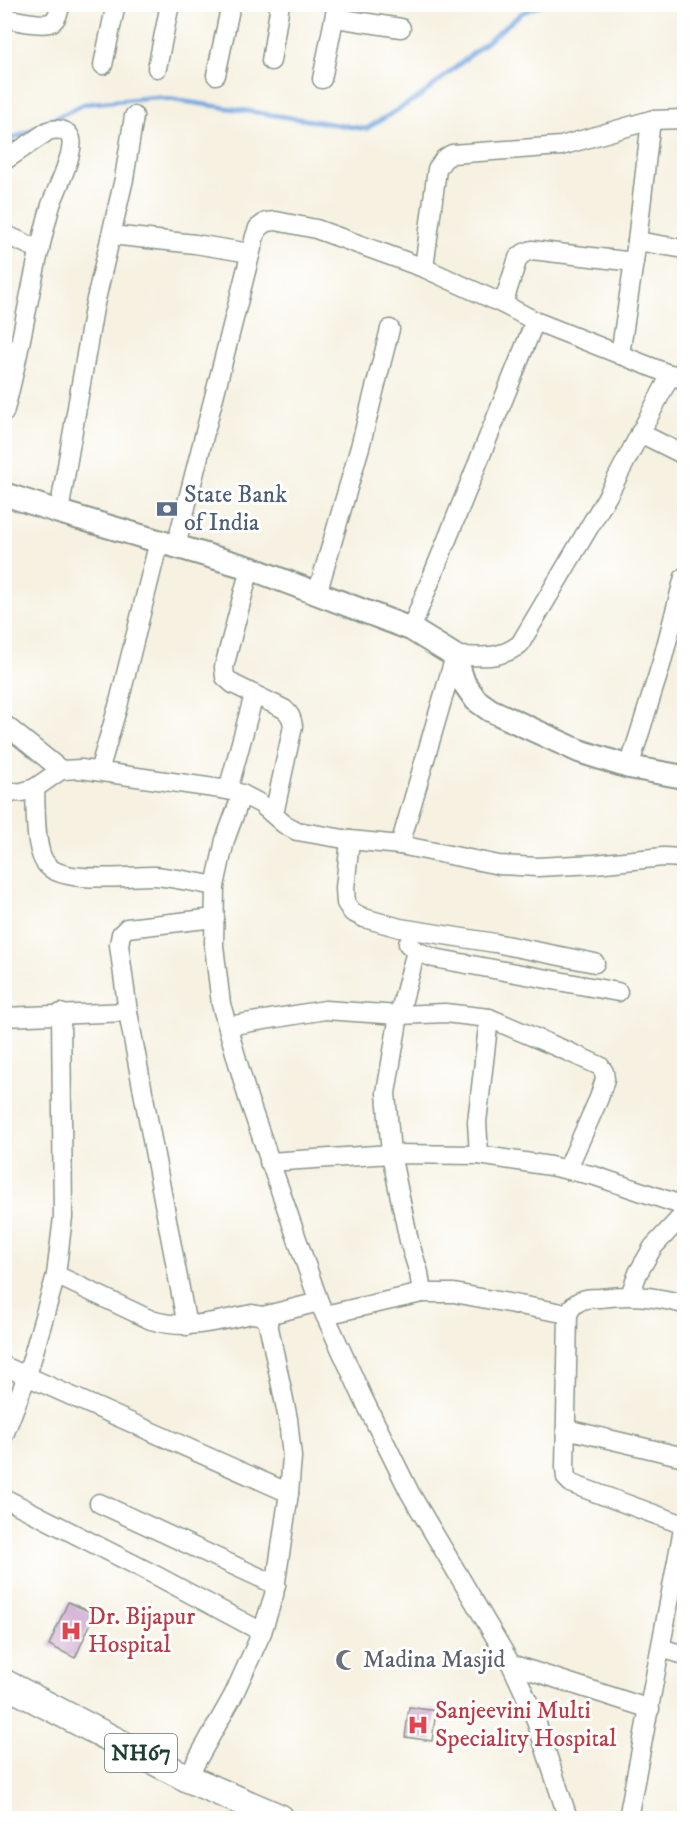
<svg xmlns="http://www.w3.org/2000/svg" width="689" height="1823" viewBox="0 0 689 1823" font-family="'IM FELL DW Pica',serif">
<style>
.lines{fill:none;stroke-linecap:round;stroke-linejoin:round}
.stream{stroke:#75a9e1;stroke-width:4.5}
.building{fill:#c89cca}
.minor-casing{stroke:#8a978a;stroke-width:21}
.major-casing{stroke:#8a978a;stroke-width:26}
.highway-casing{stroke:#8a978a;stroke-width:30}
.minor{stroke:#fff;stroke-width:18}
.major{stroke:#fff;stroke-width:22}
.highway{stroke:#fff;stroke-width:27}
.labels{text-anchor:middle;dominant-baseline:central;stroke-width:6;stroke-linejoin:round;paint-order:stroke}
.shield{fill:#fff;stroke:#627771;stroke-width:1.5}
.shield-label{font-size:22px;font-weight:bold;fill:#1f3d34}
.service-label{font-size:24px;fill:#4e5e75;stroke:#fff;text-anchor:start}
.health-label{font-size:24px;fill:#be3a42;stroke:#fff;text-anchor:start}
.worship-label{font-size:24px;fill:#5b616d;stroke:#fff;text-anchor:start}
</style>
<rect width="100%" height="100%" fill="#fff"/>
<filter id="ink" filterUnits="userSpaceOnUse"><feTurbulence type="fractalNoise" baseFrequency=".0167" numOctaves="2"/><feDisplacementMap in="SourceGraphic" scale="12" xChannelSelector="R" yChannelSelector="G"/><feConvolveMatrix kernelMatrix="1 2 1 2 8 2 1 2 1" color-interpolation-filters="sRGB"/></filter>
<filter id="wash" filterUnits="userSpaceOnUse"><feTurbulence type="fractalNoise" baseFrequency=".008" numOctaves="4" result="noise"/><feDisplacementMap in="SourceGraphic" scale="24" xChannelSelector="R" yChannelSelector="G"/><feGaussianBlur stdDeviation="1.35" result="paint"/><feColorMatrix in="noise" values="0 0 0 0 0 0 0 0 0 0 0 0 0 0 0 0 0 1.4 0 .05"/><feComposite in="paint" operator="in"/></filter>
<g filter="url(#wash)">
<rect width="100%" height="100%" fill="#f6f1e1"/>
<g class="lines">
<path class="stream" d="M4,143L84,104L155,97L366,129L422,95L522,13L543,4"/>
</g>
<g id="blocks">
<g class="building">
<path d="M68,1602L95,1614L75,1658L49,1645Z"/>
<path d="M409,1707L436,1711L432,1741L405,1737Z"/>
</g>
</g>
</g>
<g filter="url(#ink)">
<use href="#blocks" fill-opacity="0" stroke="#8a978a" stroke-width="1.5"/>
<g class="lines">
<defs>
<g id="minor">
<path d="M4,18C16,20 43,27 52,22C58,18 59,10 61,4"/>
<path d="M336,18L401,28"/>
<path d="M271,61L280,4"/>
<path d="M103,65L116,4"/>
<path d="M157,68L170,4"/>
<path d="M216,75L231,4"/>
<path d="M322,79L337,4"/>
<path d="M4,161L48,131C56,128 68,129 71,139C75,153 56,190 51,205C31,273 23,344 4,413"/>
<path d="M4,234L40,250"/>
<path d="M111,235L195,244L250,253"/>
<path d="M637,241L684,249"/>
<path d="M424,268L437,169L444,159L452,154L561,146L651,120L684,119"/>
<path d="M503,304L518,258L524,253L532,250L634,262"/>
<path d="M620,355L637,241L651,120"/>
<path d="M640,433L684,455"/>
<path d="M59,512L94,308L124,179L134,116"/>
<path d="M176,546L255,236L258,228L266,222L276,221L316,229L424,268L503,304L535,321L684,380"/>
<path d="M250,568L224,667L225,677L233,684L284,709C290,714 292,718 293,726L274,814"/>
<path d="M317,594L360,447L390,329"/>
<path d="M411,629L535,321"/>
<path d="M4,724L61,770"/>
<path d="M629,767L661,665L684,577"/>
<path d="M99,771L118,706L159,541"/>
<path d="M35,788C36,807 34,852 47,865C64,885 130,875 155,876C175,878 195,882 215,886"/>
<path d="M228,790L254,695"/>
<path d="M4,793L22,792L35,788L61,770L81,769L228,790L242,794L261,804L284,824L297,831L350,840L400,845L499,865L537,867L595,864L663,857L684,858"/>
<path d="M242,794L225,840L215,886L214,946L221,1004L248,1098L319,1302L363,1398L410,1493L511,1664L533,1712L568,1818"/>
<path d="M350,840L345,888L346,903L352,912L364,918L400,928L495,943L595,963"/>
<path d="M400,845L455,656C480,656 500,660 520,644L607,497L671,374"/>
<path d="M408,944L416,951L434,958L618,992"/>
<path d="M416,951L399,1015L386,1093L391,1154L409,1241L419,1273L422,1293"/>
<path d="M4,1017L128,1012"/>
<path d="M228,1026L325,1010L399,1015L445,1013L489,1018L569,1052L600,1066L604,1072L605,1079L599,1098L567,1170"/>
<path d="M479,1155L477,1122L489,1018"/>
<path d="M269,1162L391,1154L479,1155L550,1166L595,1176L684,1206"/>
<path d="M56,1275L151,1320C188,1331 216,1321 252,1314L263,1316L268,1323L288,1419L292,1457L289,1493L274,1595L262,1632L233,1696L187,1778"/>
<path d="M630,1295L638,1273L653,1247L684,1214"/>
<path d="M325,1315L422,1293H454L568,1314"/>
<path d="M263,1316L319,1302"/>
<path d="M187,1326L128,1012L119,945L121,934L127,928L215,918"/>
<path d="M4,1366L289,1493"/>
<path d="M566,1429L684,1457"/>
<path d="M4,1435L27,1376L56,1275L63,1217L61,1013"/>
<path d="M4,1498L157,1576L262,1632"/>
<path d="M99,1503L276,1585"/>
<path d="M684,1525L572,1484L566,1478L565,1468L568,1314C570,1310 573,1305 577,1303C583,1298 592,1298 600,1298C632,1294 652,1296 684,1304"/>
<path d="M661,1648L684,1655"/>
<path d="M511,1664L650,1709"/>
<path d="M628,1818L684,1524"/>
</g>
<path id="major" d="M4,494L59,512L250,568L411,629L455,656L464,683L476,700L490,710L579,751L629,767L684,777"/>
<path id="highway" d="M4,1683L187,1778L280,1818"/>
</defs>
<use href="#minor" class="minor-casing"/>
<use href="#major" class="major-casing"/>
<use href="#highway" class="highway-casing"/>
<use href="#minor" class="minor"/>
<use href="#major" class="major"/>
<use href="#highway" class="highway"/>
</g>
</g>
<defs>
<symbol id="bank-bare" viewBox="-9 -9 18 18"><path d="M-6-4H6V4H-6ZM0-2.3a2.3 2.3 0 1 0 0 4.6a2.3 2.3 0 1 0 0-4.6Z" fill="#5c6f8a" stroke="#fff" stroke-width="2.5" paint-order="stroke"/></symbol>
<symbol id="hospital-bare" viewBox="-9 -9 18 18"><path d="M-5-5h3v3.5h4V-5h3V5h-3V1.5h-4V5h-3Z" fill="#e0444e" stroke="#fff" stroke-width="2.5" paint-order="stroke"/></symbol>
<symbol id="mosque-bare" viewBox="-9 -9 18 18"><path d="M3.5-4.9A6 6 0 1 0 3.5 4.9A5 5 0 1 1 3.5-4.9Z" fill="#6b7280" stroke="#fff" stroke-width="2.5" paint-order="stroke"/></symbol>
</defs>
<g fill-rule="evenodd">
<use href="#bank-bare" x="152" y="494" width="30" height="30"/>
<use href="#hospital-bare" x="56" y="1616" width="30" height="30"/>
<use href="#mosque-bare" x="331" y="1645" width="30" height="30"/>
<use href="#hospital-bare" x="403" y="1710" width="30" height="30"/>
</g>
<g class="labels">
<rect class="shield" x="105" y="1734" width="72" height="38" rx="4.5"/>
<g class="shield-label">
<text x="141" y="1753">NH67</text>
</g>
<g class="service-label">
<text x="184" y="495">State Bank<tspan x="184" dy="28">of India</tspan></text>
</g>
<g class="health-label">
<text x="88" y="1617">Dr. Bijapur<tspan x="88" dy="28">Hospital</tspan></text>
<text x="435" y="1711">Sanjeevini Multi<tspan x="435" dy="28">Speciality Hospital</tspan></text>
</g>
<g class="worship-label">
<text x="363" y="1660">Madina Masjid</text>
</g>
</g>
<rect width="689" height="1823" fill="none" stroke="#fff" stroke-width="24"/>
</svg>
